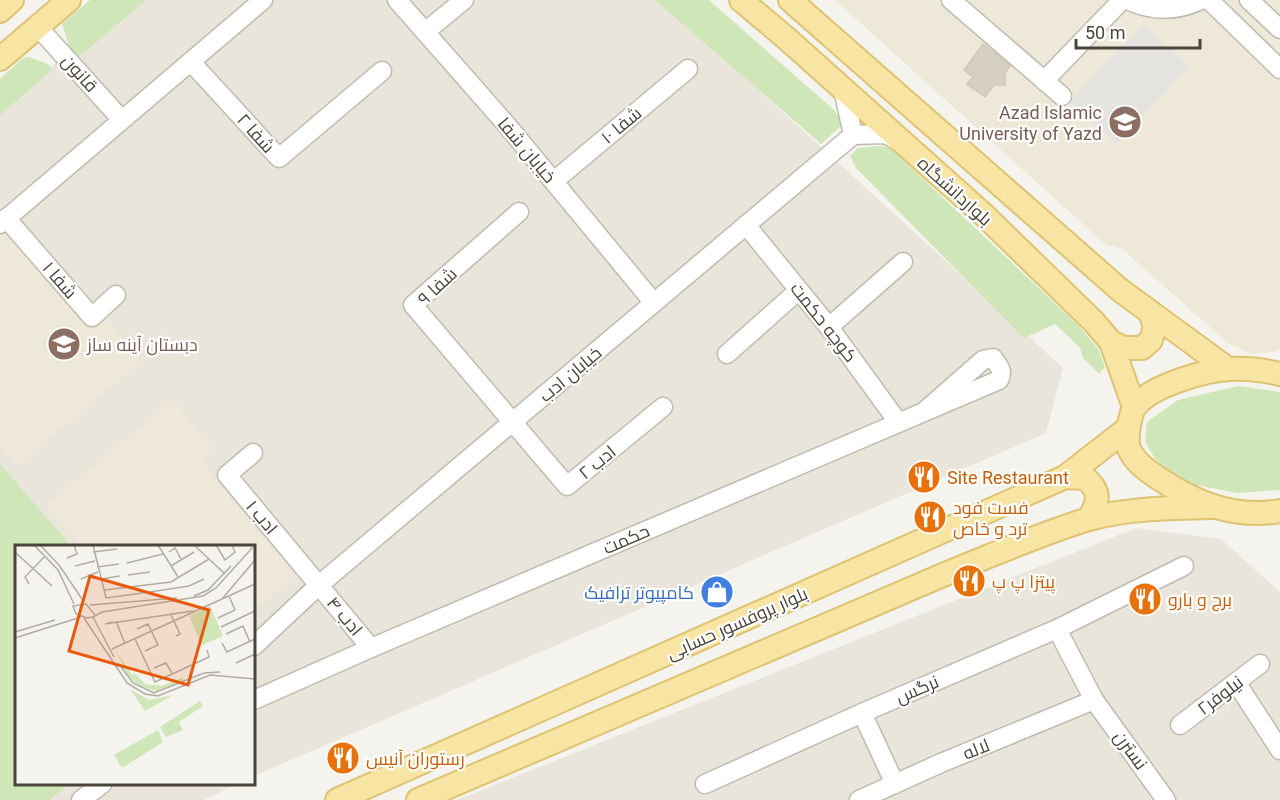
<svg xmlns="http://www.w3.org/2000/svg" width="1280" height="800" viewBox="0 0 1280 800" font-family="Roboto,Cairo,sans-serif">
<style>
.residential{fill:#e9e5db}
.education{fill:#ede8d8}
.green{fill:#cfe6b8}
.parking{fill:#e5e3e0}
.building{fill:#d6d0c2;stroke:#d1c8b6;stroke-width:1.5}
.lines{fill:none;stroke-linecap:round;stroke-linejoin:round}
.minor-casing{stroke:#c0bbaf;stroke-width:21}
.major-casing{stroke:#ddc372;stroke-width:26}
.minor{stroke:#fff;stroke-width:18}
.major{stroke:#f8e5a3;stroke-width:22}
.labels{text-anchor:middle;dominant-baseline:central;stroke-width:4.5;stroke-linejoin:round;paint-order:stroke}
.street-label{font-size:18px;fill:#4a443a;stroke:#fff}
.education-label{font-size:18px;fill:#785e54;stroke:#fff;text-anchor:end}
.food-label{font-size:18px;fill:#c56008;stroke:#fff;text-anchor:start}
.shop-label{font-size:18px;fill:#366cbe;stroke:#fff;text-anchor:end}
.inset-road{fill:none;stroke:#b1ada5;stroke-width:1.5}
.view{fill:#e8590c;fill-opacity:0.15;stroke:#e8590c;stroke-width:3}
.inset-edge{fill:none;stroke:#4a443a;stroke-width:3}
</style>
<rect width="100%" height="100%" fill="#f5f3ed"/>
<g class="residential">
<path d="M129,0H660L1063,368L1046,433L254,776V546H16V784H237L204,800H0V111Z"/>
<path d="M1136,528L1221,539L1280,592V800H457Z"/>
</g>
<g class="education">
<path d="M835,0H1280V350L1273,352L1251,354L1228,343L1122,249L1105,244Z"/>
<path d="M0,232H8L85,327L102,314L141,361L17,465L0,446Z"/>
<path d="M173,401L212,449L200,460L295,575L254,610V546H83L47,505Z"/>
</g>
<g class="green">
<path d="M90,0H146L74,61L62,24Z"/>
<path d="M655,0H709L834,110L839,118L841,126L821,144Z"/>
<path d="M29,57L48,64L52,70L0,115V79L23,58Z"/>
<path d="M880,146L889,147L1080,327L1099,350L1105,367L1099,374L1083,358L1080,348L1055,324L1024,338L856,168L850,156L858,148Z"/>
<path d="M1238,386L1280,392V490L1237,493L1191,484L1156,460L1145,442L1147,422L1178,400Z"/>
<path d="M0,464L71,546H16V784H69L49,800H0Z"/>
</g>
<path class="parking" d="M1143,24L1189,67L1116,144L1070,101Z"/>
<path class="building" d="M983,44L1010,66L1005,73V85H994L985,97L967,84L973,77L964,70Z"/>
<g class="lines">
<defs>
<g id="minor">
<path d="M397,0L506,124L654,303"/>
<path d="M951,0L1062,96"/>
<path d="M1127,0C1151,11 1176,12 1201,0"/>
<path d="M1209,0L1280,69"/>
<path d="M1249,0L1280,29"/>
<path d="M38,27L121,119"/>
<path d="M425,32L464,0"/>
<path d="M191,62L279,158L382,71"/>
<path d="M1044,81L1122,0"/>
<path d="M843,89L853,135"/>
<path d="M853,135L885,134L897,140"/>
<path d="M554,181L688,69"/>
<path d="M519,212L413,305L567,486L663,407"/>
<path d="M6,218L92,317L116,295"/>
<path d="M0,224L263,0"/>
<path d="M746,225L829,327L898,422"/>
<path d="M829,327L903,262"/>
<path d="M727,354L799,290"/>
<path d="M253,453L227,475L371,648"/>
<path d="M1057,629L1184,566"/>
<path d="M254,646L319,585L853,135"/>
<path d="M1236,682L1280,750"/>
<path d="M254,700L371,648L999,380C1004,371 999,366 993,358L983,360L926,410"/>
<path d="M862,713L895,784"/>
<path d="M1180,725L1260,664"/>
<path d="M705,784L862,713L1057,629L1094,700L1166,800"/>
<path d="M81,800L102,784"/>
<path d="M859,800L941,763L1094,700"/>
</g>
<g id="major">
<path d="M741,0L786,38L984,215L1094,322L1111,342L1134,407"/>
<path d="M790,0L1120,290L1228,369"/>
<path d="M0,11L12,0"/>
<path d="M0,59L69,0"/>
<path d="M1111,342L1124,348H1142L1151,340L1155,327L1150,312"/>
<path d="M1280,374C1263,370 1247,368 1230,369C1205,370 1150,386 1135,407C1132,410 1131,416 1130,420C1128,428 1126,443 1130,451C1136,463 1150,473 1160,479C1195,503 1236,519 1280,511"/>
<path d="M1065,477L1085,478C1101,491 1099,502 1089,519"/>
<path d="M337,800L1065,477L1128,428"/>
<path d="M418,800L950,572C995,554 1042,533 1089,519C1129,508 1172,508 1213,507"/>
</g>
</defs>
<use href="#minor" class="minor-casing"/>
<use href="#major" class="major-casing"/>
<use href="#minor" class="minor"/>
<use href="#major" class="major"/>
</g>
<defs>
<symbol id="university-disc" viewBox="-11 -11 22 22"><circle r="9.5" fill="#8d6e63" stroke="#fff"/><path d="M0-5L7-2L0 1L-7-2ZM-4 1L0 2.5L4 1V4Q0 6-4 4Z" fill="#fff"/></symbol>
<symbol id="school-disc" viewBox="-11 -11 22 22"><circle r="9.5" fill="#8d6e63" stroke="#fff"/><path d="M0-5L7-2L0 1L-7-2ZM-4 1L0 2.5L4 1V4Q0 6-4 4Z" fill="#fff"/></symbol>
<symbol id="restaurant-disc" viewBox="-11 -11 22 22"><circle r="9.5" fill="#e8710a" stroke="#fff"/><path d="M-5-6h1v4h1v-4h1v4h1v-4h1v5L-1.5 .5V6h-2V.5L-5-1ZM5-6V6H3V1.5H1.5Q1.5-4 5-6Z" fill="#fff"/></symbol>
<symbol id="shop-disc" viewBox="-11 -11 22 22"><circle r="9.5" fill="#3f7fe0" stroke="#fff"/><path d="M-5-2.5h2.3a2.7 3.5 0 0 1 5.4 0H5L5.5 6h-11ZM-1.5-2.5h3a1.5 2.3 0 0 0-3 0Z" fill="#fff"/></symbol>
</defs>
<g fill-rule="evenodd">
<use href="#university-disc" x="1106" y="103" width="38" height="38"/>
<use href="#school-disc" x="45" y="325" width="38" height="38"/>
<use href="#restaurant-disc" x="905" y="458" width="38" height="38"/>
<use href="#restaurant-disc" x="911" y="498" width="38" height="38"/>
<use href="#restaurant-disc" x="950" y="562" width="38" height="38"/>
<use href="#shop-disc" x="698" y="573" width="38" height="38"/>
<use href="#restaurant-disc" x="1126" y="580" width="38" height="38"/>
<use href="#restaurant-disc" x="324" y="739" width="38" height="38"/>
</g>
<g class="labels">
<g class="street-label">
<text transform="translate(80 73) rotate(48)">قانون</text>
<text transform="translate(621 125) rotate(-40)">شفا ۱۰</text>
<text transform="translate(256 133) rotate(48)">شفا ۲</text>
<text transform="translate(527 150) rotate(50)">خیابان شفا</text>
<text transform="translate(955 191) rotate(42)">بلواردانشگاه</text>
<text transform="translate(60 280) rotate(49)">شفا ۱</text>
<text transform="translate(437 286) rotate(-43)">شفا ۹</text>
<text transform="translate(824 322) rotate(52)">کوچه حکمت</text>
<text transform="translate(570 374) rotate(-40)">خیابان ادب</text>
<text transform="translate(597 462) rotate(-39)">ادب ۲</text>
<text transform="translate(262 517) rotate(50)">ادب ۱</text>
<text transform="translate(626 539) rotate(-23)">حکمت</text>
<text transform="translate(345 616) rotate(50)">ادب ۴</text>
<text transform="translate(737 623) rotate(-24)">بلوار پروفسور حسابی</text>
<text transform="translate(917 689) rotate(-23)">نرگس</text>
<text transform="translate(1220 695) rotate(-37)">نیلوفر۲</text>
<text transform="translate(976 749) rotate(-22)">لاله</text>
<text transform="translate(1131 750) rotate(54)">نسترن</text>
</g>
<g class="education-label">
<text x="1102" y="112">Azad Islamic<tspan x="1102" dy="21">University of Yazd</tspan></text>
<text x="87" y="344" text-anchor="start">دبستان آینه ساز</text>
</g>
<g class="food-label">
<text x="947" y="477">Site Restaurant</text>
<text x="953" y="507">فست فود<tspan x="953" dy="21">ترد و خاص</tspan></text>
<text x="992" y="581">پیتزا پ پ</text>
<text x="1168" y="599">برج و بارو</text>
<text x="366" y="758">رستوران آنیس</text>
</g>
<g class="shop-label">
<text x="694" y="592">کامپیوتر ترافیک</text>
</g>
</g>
<g transform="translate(15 545)">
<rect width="240" height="240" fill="#f5f3ed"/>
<path d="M195,61L208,91L187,100L174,71ZM100,104L117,130L121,129L130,139L147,141L168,132V136L142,146L124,141L112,129ZM115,144L134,155L158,150L130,166ZM185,156L188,161L164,177L168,185L151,192L145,182ZM143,185L148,197L107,223L99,210Z" fill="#cfe6b8"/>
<path class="inset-road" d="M19,0L43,25L59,59M25,0L44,20L69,57M78,0L91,53L128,48M143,0L163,32M179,0L210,29M201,0L210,15L220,7L217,0M0,7L37,41M78,7L102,4M154,7L160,3L166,14M52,13L62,9L59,0M112,18L148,9M60,21L80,16M156,21L179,7M82,22L104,19M113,30L135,27M66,34L83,27M86,34L105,31M14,39L10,32L29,12M90,45L156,37L194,14M135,47L174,41L189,34M179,51L193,45L216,21M207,54L240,15M75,60L162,53M80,70L71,59L58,61L61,69L72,73L78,72L87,67L188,51L201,43L238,2M156,70L165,89L161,91M78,72L99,112M69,73L112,138L130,149L143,151L195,130L240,134M203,73L220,65L214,51M101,76L110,99M98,77L90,79L178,66M206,82L240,66M122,84L133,79L143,100L130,106M0,87L40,75M211,89L228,81L235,97M0,93L66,72M120,94L140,137L194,112L192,105M207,98L212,107L240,94M97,104L240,39M221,118L240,109M104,119L118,138L139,148L189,128L205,127M139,123L151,118L157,128"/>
<path class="view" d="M75,31L194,65L173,140L54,106Z"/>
<rect width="240" height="240" class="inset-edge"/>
</g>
<path d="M1076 39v9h124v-9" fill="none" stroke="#4a443a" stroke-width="3"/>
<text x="1085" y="39" font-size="18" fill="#4a443a" stroke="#ffffff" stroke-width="4.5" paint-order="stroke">50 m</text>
</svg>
